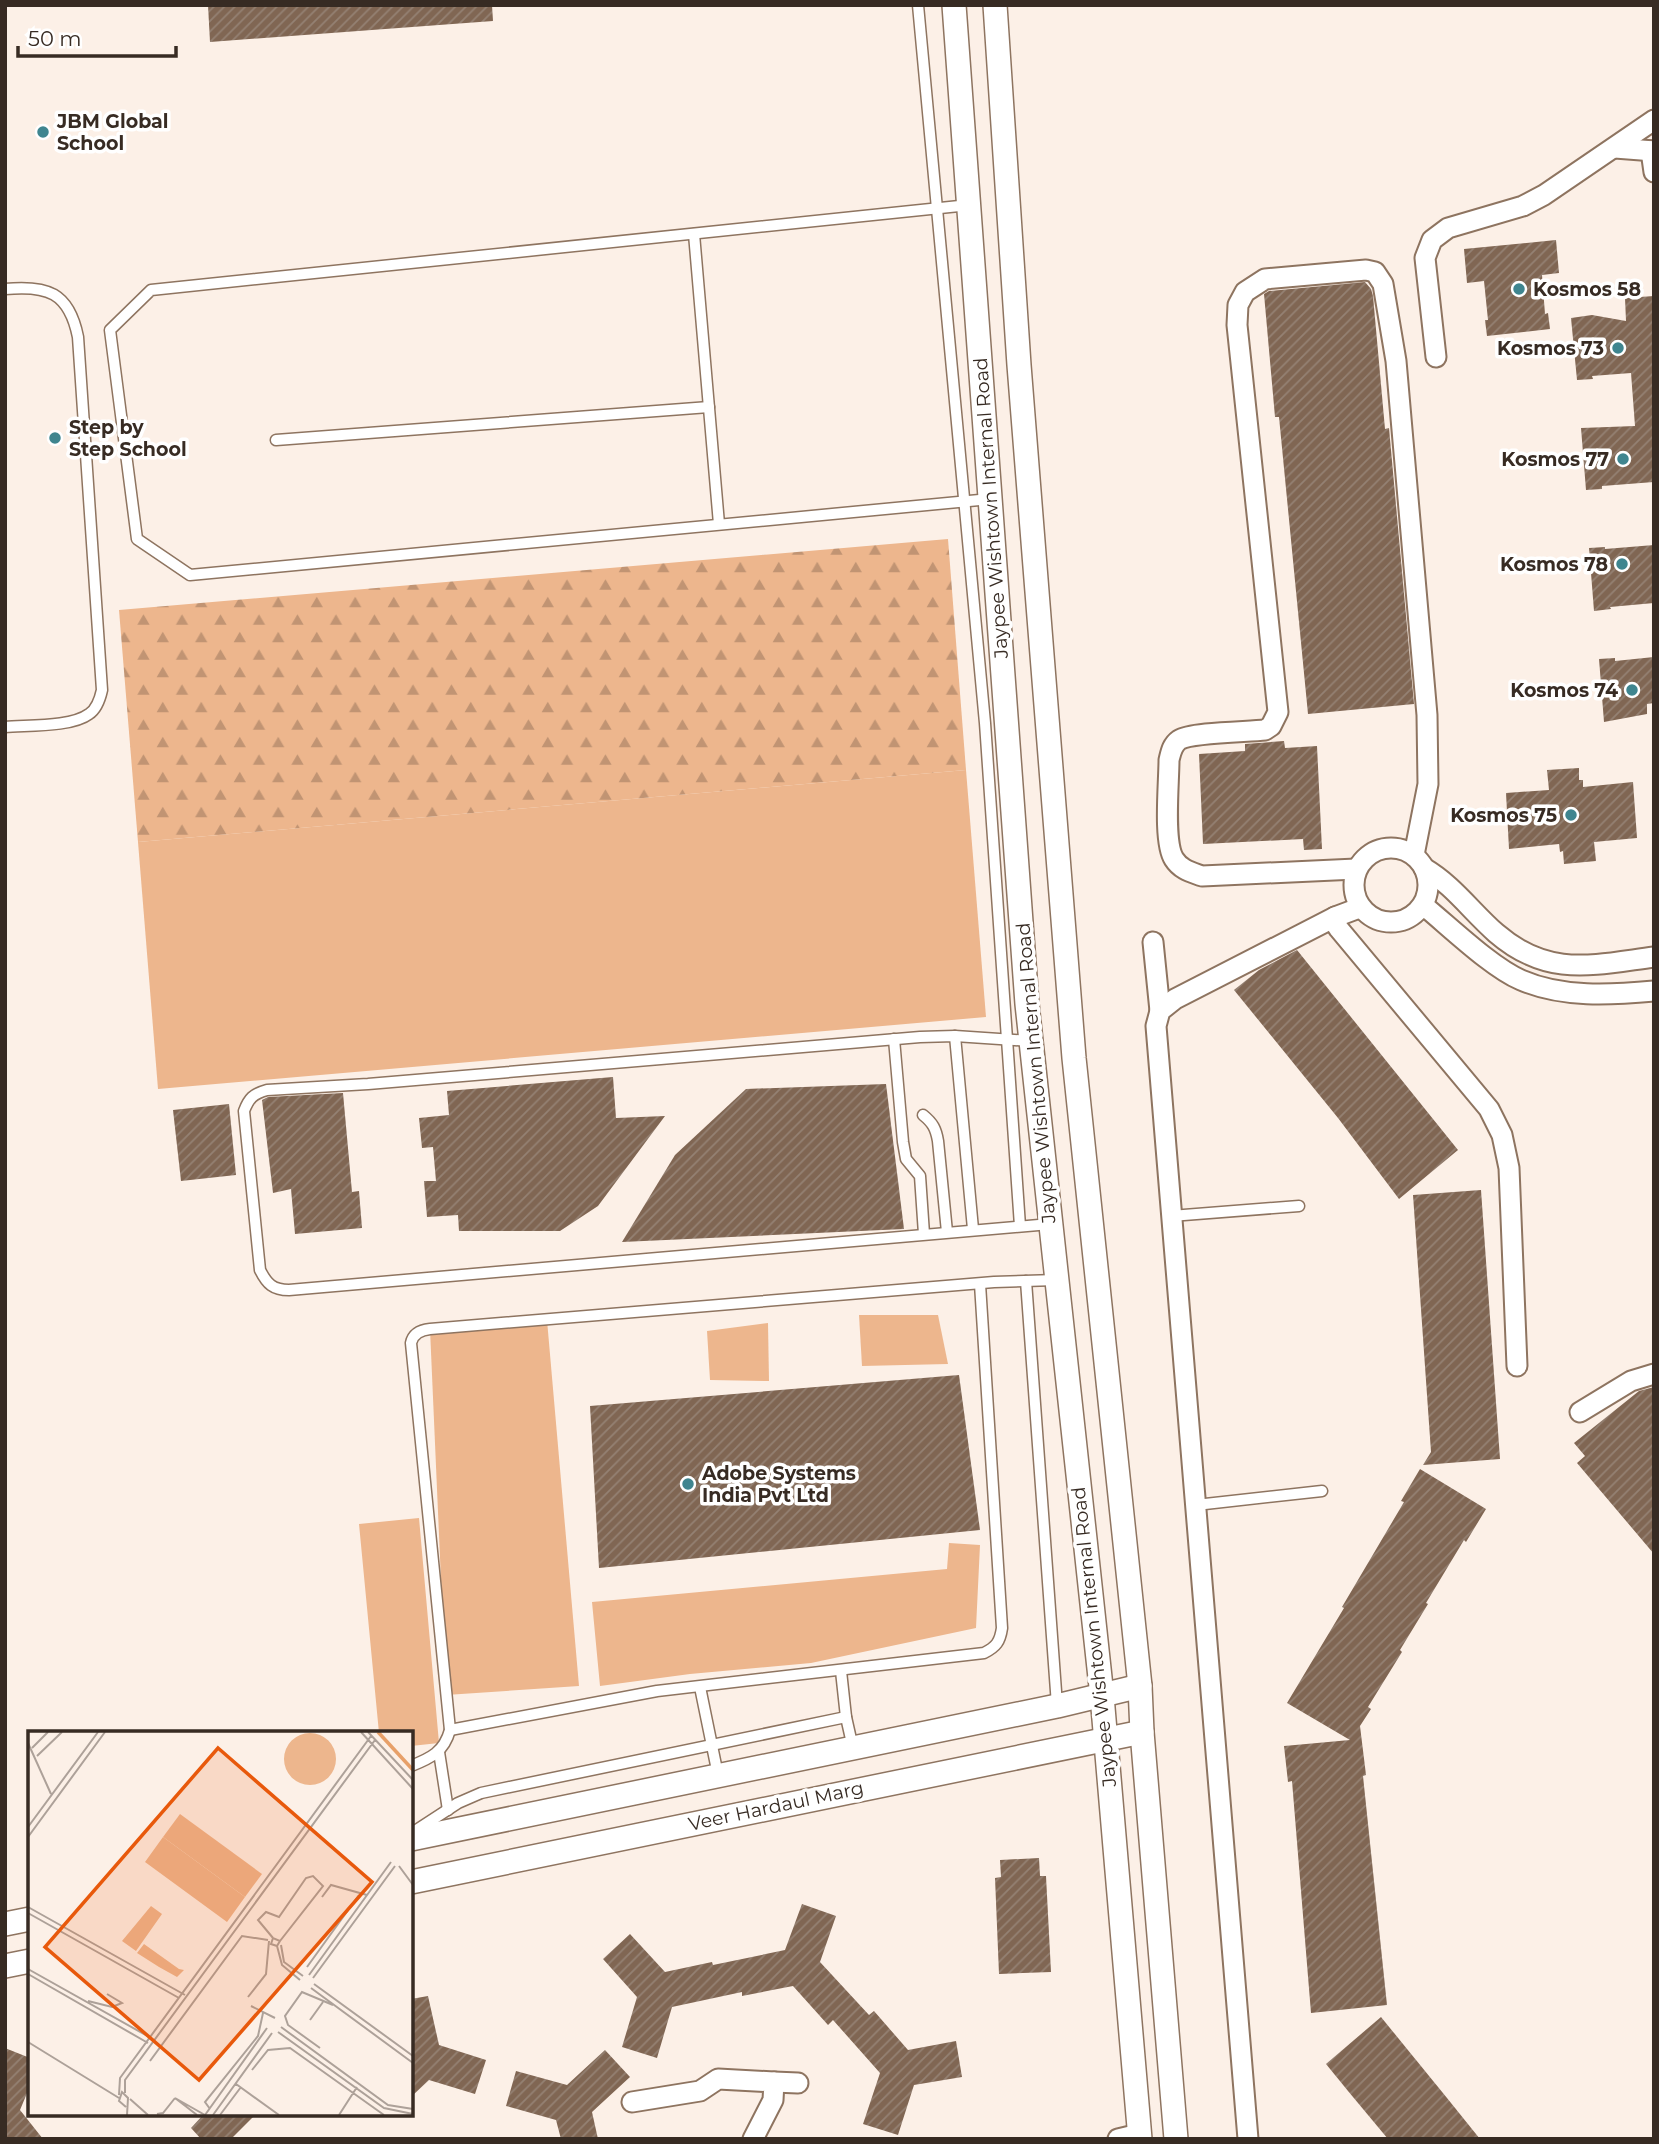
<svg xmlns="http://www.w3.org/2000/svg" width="1659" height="2144" viewBox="0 0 1659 2144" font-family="Montserrat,sans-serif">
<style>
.grass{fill:#edb68d}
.forest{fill:url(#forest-firs)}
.building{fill:url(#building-hatch)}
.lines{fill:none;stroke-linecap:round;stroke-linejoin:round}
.service-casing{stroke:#8e7460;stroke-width:13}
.minor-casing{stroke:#8e7460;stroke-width:23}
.tertiary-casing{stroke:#8e7460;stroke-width:26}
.service{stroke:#fff;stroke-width:10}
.minor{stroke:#fff;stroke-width:19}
.tertiary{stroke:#fff;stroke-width:23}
.poi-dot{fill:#3f858f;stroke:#fff;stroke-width:2.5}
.labels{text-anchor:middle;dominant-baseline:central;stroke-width:7;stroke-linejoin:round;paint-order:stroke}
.poi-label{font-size:19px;font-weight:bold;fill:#372b23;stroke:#fff;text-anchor:end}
.street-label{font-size:19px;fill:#372b23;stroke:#fff}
.inset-river{fill:none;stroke:#e7a069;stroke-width:3.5}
.inset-road{fill:none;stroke:#ada199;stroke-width:2}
.view{fill:#e8590c;fill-opacity:0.15;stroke:#e8590c;stroke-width:3.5}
.inset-edge{fill:none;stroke:#372b23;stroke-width:3.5}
</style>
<defs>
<pattern id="forest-firs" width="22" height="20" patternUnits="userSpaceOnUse" patternTransform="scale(1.75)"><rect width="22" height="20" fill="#edb68d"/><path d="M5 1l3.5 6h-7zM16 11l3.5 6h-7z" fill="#c19473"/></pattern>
<pattern id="building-hatch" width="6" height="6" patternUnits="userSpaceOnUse" patternTransform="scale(1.75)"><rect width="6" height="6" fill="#806653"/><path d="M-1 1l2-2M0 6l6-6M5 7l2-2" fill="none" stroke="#948173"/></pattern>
</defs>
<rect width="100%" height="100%" fill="#fcf0e7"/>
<g class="grass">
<path d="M966,770L986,1017L158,1089L138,842Z"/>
<path d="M859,1315H938L948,1364L862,1366Z"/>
<path d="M547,1320L579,1686L446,1695L430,1329Z"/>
<path d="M768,1323L769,1381L710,1380L707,1331Z"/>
<path d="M419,1518L439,1743L411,1746V1733H379L359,1524Z"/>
<path d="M949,1543L980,1545L976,1628L811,1663L690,1674L600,1686L592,1602L947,1569Z"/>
</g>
<path class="forest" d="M948,539L966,770L138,842L119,610Z"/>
<g class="building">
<path d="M208,5H492L493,21L210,42Z"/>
<path d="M1556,240L1559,273L1542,275L1545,314L1548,313L1550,329L1487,336L1485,320H1488L1484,281L1467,283L1464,249Z"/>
<path d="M1365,282L1371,289L1373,296L1385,429L1389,428L1414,704L1308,714L1279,417H1275L1264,294L1269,291Z"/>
<path d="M1654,296V482L1602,486V489L1586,490L1581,428L1635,426L1631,373L1592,376L1593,379L1577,380L1571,318L1592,315L1626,321L1625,298Z"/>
<path d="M1654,545V603L1610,607L1611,609L1594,611L1589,548L1605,547V549Z"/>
<path d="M1654,657V703L1647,704V714L1604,722L1599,659L1615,658V661Z"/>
<path d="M1284,741L1285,748L1317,746L1322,849L1304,850L1303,839L1203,844L1199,754L1245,751V744Z"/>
<path d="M1579,768V780H1583V787L1633,782L1637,838L1594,842L1596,861L1564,864L1563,851L1560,852L1559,844L1509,849L1506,793L1549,790L1547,770Z"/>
<path d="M1297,950L1458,1150L1399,1199L1338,1118L1234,990L1259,970Z"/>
<path d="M613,1077L616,1118L665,1116L598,1206L560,1231H459L458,1215L427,1217L424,1181H436L433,1147L422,1148L419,1118L449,1115L447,1091Z"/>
<path d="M886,1084L904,1229L622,1242L675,1155L746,1089Z"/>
<path d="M343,1093L352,1192L359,1191L362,1228L295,1234L291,1189L273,1193L262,1100L268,1097Z"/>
<path d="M229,1104L236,1175L181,1181L173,1110Z"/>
<path d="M1481,1190L1500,1459L1423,1465L1431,1452L1413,1195Z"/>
<path d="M959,1375L980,1530L599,1568L590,1406Z"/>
<path d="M1654,1387V1554L1577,1463L1585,1456L1574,1443L1639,1391Z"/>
<path d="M1420,1469L1486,1509L1466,1542L1464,1540L1426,1603L1428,1604L1400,1650L1402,1652L1368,1707L1371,1709L1360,1726L1366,1775L1363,1776L1387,2005L1311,2013L1292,1781L1288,1782L1284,1746L1350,1740L1287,1703L1344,1608L1342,1607L1404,1502L1401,1501Z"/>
<path d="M1039,1858L1040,1876H1046L1051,1972L999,1974L995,1878L1001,1877L1000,1860Z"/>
<path d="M802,1904L836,1916L820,1962L869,2015L874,2011L908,2050L956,2041L962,2077L914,2085L898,2135L863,2124L880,2073L833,2020L828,2025L793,1986L742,1996V1992L672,2007L657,2058L622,2047L637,1997L603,1959L630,1934L665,1972L712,1962L713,1965L785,1950Z"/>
<path d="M428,1996L439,2045L486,2060L475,2094L429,2080L411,2097V1999Z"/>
<path d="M1381,2017L1447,2098L1480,2139H1388L1348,2091L1326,2064Z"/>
<path d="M5,2048L30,2058V2086L20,2110L43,2139H5Z"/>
<path d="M605,2050L630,2077L592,2112L598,2139H561L556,2120L506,2106L516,2071L567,2085Z"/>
<path d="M204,2114H256L231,2139H201L191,2128Z"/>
</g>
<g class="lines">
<defs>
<g id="service">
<path d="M918,5L985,723L1020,1226"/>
<path d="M969,205L151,290L110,330L137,539L190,575L990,499"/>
<path d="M694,234L719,524"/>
<path d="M5,289C47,285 69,292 78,337L102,690C100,699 97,709 89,714C72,727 28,725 5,727"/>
<path d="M276,440L709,407"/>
<path d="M955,1036L973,1229"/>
<path d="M894,1039L903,1142L906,1159L920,1176L924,1234"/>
<path d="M1031,1041L955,1036L920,1037L368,1084L267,1090C253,1094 249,1098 244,1111L260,1270C267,1284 273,1290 289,1290L1050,1224"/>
<path d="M923,1115C933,1123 936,1129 938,1141L947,1232"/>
<path d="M1171,1216L1299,1206"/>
<path d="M1026,1281L1057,1705"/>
<path d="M1196,1505L1322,1491"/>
<path d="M841,1671L846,1717L853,1748"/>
<path d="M700,1687L718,1775"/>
<path d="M450,1730L657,1691L984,1653C996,1647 1000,1642 1002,1628L980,1284"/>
<path d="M439,1752L448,1810"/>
<path d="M411,1766C431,1758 444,1752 450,1730L411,1343C413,1333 421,1330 430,1329L994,1282L1056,1280"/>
<path d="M415,1831L458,1803L481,1793L846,1717"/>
</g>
<g id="minor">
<path d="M1615,148L1654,151"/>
<path d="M1651,151L1654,172"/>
<path d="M1436,357L1425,258L1432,240L1448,228L1523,206L1544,195L1654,120"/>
<circle cx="1391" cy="885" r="37"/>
<path d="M1424,868C1453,885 1471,911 1496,933C1548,978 1592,965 1654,957"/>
<path d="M1356,869L1202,876C1191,872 1181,870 1174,859C1163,842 1169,783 1169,760C1171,752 1172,745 1179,740C1192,732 1247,732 1265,730L1271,726L1278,712L1237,325L1238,305L1245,292L1265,279L1366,270L1375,272L1383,284L1396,361L1427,715L1428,784L1414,855"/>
<path d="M1423,905C1450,927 1491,967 1521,980C1562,998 1611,995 1654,991"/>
<path d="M1359,908L1335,917V923L1339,929L1489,1109L1502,1135L1509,1168L1517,1366"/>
<path d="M1153,942L1160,1011"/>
<path d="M1580,1412L1631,1381L1654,1374"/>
<path d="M774,2082L798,2083"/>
<path d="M632,2102L700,2091L718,2079L774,2082L773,2100L753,2139"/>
<path d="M1118,2139L1139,2134"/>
<path d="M1248,2139L1156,1026L1160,1011L1175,999L1335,917"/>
</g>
<g id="tertiary">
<path d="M954,5L1027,1004L1102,1696L1140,2139"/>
<path d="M995,5L1019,365L1074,1058L1140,1686L1142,1732L1176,2139"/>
<path d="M411,1839L1057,1706L1140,1686"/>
<path d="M411,1882L1142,1732"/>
<path d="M5,1924L30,1919"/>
<path d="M5,1966L30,1961"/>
</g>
</defs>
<use href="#service" class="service-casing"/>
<use href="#minor" class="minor-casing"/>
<use href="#tertiary" class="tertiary-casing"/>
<use href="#service" class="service"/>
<use href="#minor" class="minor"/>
<use href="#tertiary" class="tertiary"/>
</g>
<g class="poi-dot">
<circle cx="43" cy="132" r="7"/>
<circle cx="1519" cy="289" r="7"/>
<circle cx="1618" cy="348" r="7"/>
<circle cx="55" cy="438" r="7"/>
<circle cx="1623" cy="459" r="7"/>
<circle cx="1622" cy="564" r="7"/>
<circle cx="1632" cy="690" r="7"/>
<circle cx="1571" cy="815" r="7"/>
<circle cx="688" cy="1484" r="7"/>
</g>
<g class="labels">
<g class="poi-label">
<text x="57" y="121" text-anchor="start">JBM Global<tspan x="57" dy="22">School</tspan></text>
<text x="1533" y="289" text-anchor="start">Kosmos 58</text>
<text x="1604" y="348">Kosmos 73</text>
<text x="69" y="427" text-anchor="start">Step by<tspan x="69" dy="22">Step School</tspan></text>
<text x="1609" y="459">Kosmos 77</text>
<text x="1608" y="564">Kosmos 78</text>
<text x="1618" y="690">Kosmos 74</text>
<text x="1557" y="815">Kosmos 75</text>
<text x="702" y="1473" text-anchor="start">Adobe Systems<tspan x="702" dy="22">India Pvt Ltd</tspan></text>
</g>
<g class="street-label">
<text transform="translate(991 508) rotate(-94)">Jaypee Wishtown Internal Road</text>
<text transform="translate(1036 1073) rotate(-95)">Jaypee Wishtown Internal Road</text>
<text transform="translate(1094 1637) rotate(-96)">Jaypee Wishtown Internal Road</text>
<text transform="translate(776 1806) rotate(-12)">Veer Hardaul Marg</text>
</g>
</g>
<g transform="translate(28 1731)">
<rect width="385" height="385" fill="#fcf0e7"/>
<path d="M256 28a26 26 0 1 1 52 0a26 26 0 1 1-52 0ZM135,106L217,166L199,191L117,131ZM123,175L134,183L108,220L94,210ZM116,213L151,238L156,239L149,246L131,236L109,222Z" fill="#edb68d"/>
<path d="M152,83L234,143L217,166L135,106Z" fill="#edb68d"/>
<path class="inset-river" d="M350,1L385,39"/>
<path class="inset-road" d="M333,1L385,58M340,1L385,49M0,12L23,63M4,17L20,1M9,25L34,1M0,96L70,1M0,106L77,1M371,135L385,154M294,166L303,154L339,164M0,176L157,264M0,182L151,267M245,207L230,189L238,181L251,186L278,147L285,145L295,155L252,210M253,214L256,231L275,245M249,215L243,213L245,207L252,210L249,215L254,234L272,249M279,236L331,164M0,238L123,307M0,243L120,312M281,244L363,131M285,247L367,135M286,253L385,325M283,257L385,332M220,266L238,243L241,210M60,270L84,276L94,272L79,263M223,275L247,287M282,289L295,271M253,296L360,374L385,378M250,301L356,377L385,383M0,311L91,367M292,317L260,294L257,285L274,261L305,274M122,330L214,205L240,209M224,339L240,319L262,317L356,384M208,353L251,384M97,362V349L347,9M91,364L92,347L343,5M147,367L177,384L239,297M147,367L169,384M102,368L120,384M98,376L91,370L94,361L100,367L99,384M182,378L177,371L230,305L235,282M129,383L135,382L147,367M185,384L244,302M192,384L213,356M311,384L329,356"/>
<path class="view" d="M190,17L344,151L171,349L17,216Z"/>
<rect width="385" height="385" class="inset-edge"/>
</g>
<rect width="1659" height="2144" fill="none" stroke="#372b23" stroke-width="14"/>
<path d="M18 46v10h158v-10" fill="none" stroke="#372b23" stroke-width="3.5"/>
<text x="28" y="46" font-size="21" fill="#372b23" stroke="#ffffff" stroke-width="5" paint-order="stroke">50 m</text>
</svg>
